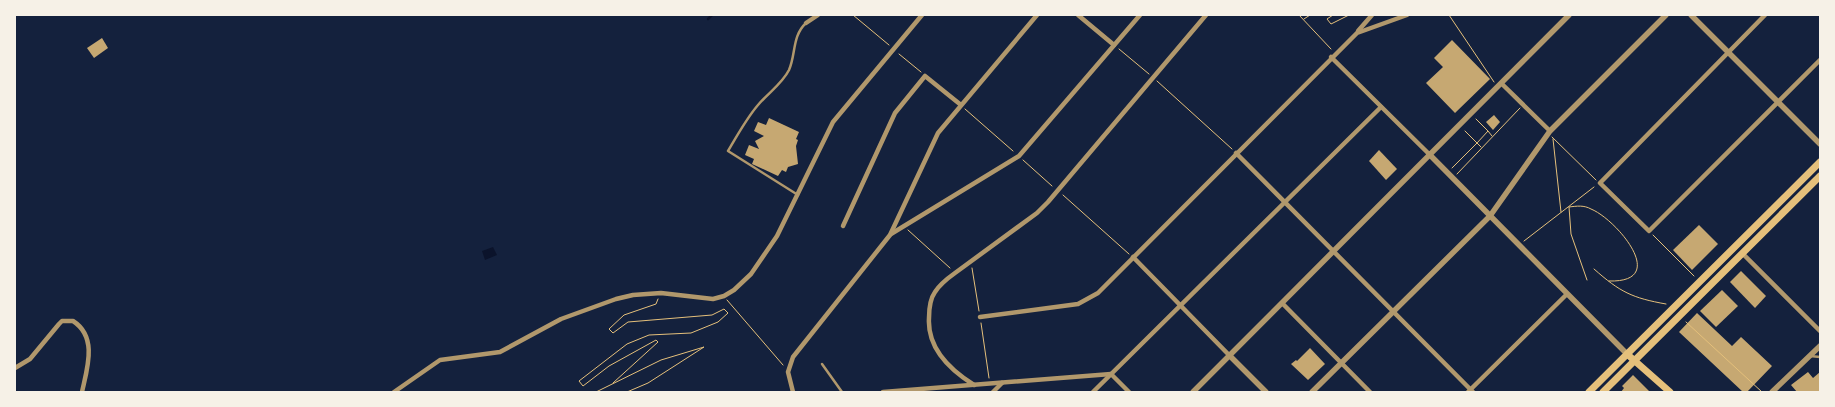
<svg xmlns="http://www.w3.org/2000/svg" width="1835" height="407" viewBox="0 0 1835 407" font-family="Bitter,serif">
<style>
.water{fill:#0b132b}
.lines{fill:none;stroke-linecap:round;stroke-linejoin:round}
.stream{stroke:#0b132b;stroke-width:2.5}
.building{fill:#c6a872}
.path{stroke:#e5c07b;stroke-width:1}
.service{stroke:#b1986c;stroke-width:2.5}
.minor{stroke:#b1986c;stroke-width:4.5}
.tertiary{stroke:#b1986c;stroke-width:5.5}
.primary{stroke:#e5c07b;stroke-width:7}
</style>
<rect width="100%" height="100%" fill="#14213d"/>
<path class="water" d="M493,247L497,255L485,260L482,251Z"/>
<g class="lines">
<path class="stream" d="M708,19L712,15"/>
</g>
<g class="building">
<path d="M102,38L108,48L94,58L87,48Z"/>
<path d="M1452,40L1490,79L1455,113L1426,83L1443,67L1434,58Z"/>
<path d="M1494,115L1500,122L1493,130L1486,122Z"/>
<path d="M769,118L799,132L796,139L798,140L796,146L798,164L788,167L786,172L782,170L778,176L752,164L754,159L745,155L749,145L759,149L755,141L764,136L754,131L758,122L766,125Z"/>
<path d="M1379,150L1397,169L1386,180L1369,161Z"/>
<path d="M1699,225L1718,244L1692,270L1673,250Z"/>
<path d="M1741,271L1766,296L1755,308L1730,282Z"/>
<path d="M1722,290L1738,306L1716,327L1700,311Z"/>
<path d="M1697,313L1732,346L1741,337L1772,366L1747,392H1743L1679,332Z"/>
<path d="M1310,348L1325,364L1308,380L1291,364L1296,360L1297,361Z"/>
<path d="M1808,372L1813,378L1820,372V392H1797L1791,385Z"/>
<path d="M1633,375L1650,392H1621L1624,388L1622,386Z"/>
</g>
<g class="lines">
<g class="path">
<path d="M853,15L889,45"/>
<path d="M1299,15L1331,49"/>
<path d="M1333,15L1327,19L1331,24L1349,15"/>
<path d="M1449,15L1494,82"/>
<path d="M1304,19L1310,15"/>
<path d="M1119,49L1149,74"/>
<path d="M899,54L921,72"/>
<path d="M1157,81L1232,149"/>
<path d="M965,109L1013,151"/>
<path d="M1476,119L1488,131"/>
<path d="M1465,131L1477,143L1488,131L1492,136"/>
<path d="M1552,137L1596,180"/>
<path d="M1553,139L1561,212"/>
<path d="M1023,160L1052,186"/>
<path d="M1452,168L1477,143L1481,147"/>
<path d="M1457,174L1520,108"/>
<path d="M1063,195L1129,254"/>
<path d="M908,230L950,268"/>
<path d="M1653,235L1694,276"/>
<path d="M1524,241L1594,187"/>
<path d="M972,268L979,311"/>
<path d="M1594,269C1620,292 1632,298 1666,304"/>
<path d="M1587,280L1571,234L1569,207C1577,206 1584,205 1591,209C1616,219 1671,283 1609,281"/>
<path d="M727,300L783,365"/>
<path d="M1686,322L1762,392"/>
<path d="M981,323L989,378"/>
<path d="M613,383L658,342L656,340L609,366L583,386L579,381L627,344L649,335L691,333L718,322L728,313L724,309L712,315L628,322L613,333L609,329L624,315L656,304L658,299"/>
<path d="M596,392L661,360L704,347L648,383L627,392"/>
</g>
<g class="service">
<path d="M798,195L728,151C737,136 746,119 758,105C768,93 782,84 789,70C796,54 792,36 806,23"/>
<path d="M1810,356L1820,357"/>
<path d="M822,364L842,392"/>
</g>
<g class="minor">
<path d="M1078,15L1114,45"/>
<path d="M1765,15L1600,183L1649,231L1820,60"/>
<path d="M806,23L818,15"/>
<path d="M1358,31L1372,15"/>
<path d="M1331,57L1429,154"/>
<path d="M1501,83L1550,131"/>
<path d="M1236,153L1473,392"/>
<path d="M843,226L895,113L925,76L961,105"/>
<path d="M891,234L1019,156L1140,15"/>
<path d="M1742,253L1820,331"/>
<path d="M1133,257L1229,355"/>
<path d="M1282,303L1370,392"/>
<path d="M980,317L1078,304L1098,293L1357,33L1407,15"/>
<path d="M15,368L30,359L59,324L62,321H73C98,337 87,369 82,392"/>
<path d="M974,385C950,370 927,349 929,318C929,309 930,299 935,292C940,284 948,278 955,273L1037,213L1048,202L1206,15"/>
<path d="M394,392L440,360L500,352L561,319L616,299L633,295L661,293L713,299L724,296L734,290L751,274L777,236L833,122L922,15"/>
<path d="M793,392L788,372L793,357L890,235L938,133L1037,15"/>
<path d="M883,392L1111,374L1129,392"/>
<path d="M993,392L1002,383"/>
<path d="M1093,392L1381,107"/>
<path d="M1468,392L1567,294"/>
</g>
<g class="tertiary">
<path d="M1691,15L1820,144"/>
<path d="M1429,154L1627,354"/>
<path d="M1229,355L1266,392"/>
<path d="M1193,392L1569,15"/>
<path d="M1312,392L1490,216L1550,131L1666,15"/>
<path d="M1772,392L1820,346"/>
</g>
<g class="primary">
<path d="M1627,354L1670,392"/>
<path d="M1589,392L1820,162"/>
<path d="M1603,392L1820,176"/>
</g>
</g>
<rect width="1835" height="407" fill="none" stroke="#f6f1e7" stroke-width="32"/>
</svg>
